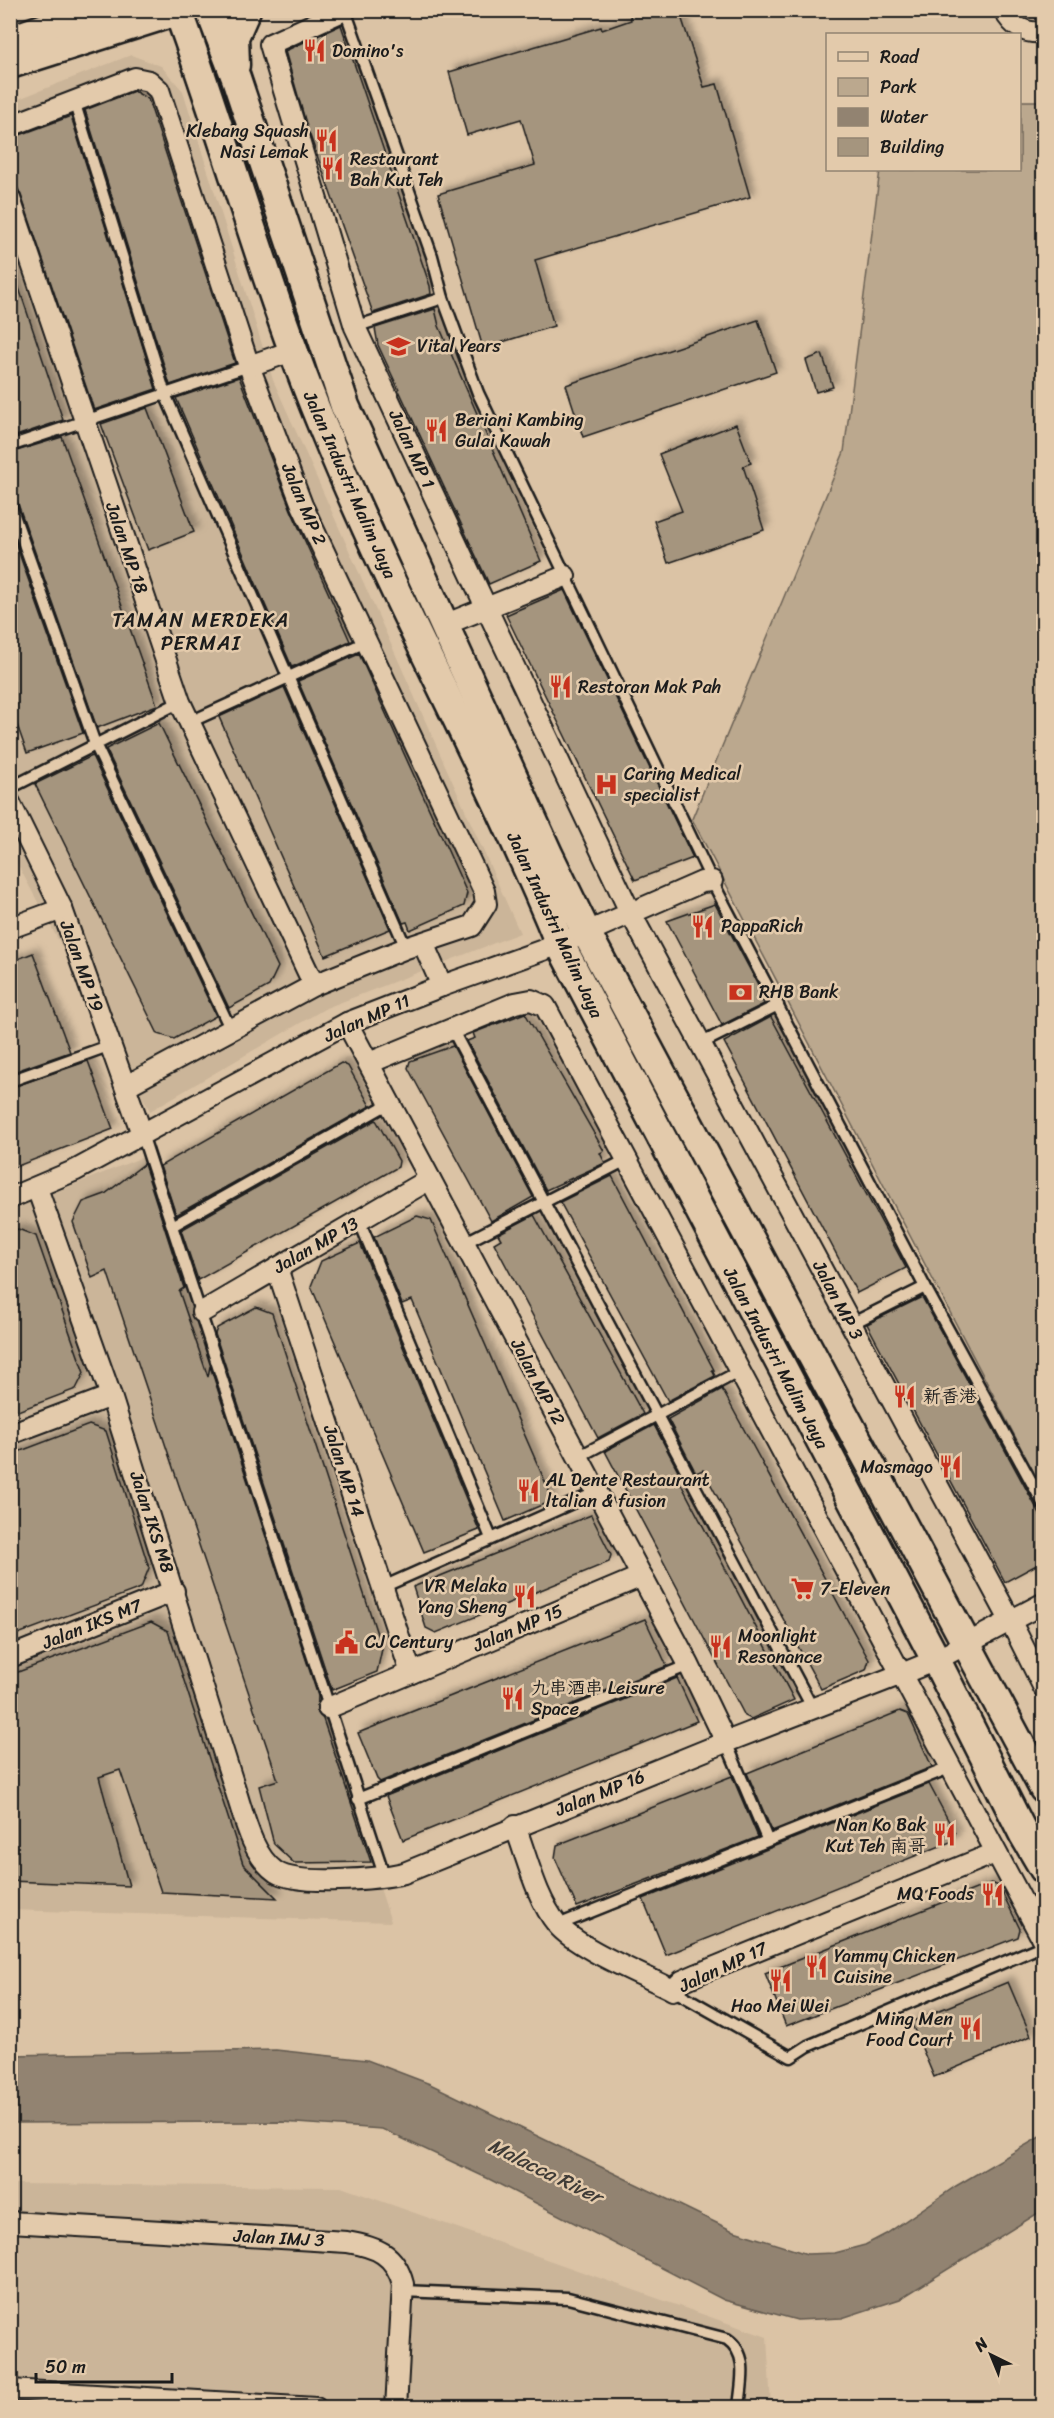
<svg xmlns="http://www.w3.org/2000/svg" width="1054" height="2418" viewBox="0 0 1054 2418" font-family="Sriracha,'LXGW WenKai TC',sans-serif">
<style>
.built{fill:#cbb599}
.green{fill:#bba88e;stroke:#6c6255;stroke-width:1.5}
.water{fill:#928371;stroke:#635a4f;stroke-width:1.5}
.building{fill:#a5957e;stroke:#1c1c1c;stroke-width:1.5;filter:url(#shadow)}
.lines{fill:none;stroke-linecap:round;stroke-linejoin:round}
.lane-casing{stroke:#1c1c1c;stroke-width:15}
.street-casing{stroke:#1c1c1c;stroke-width:24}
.secondary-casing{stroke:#1c1c1c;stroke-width:33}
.lane{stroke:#e3caab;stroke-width:10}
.street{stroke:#e3caab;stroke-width:20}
.secondary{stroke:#e3caab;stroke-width:28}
.labels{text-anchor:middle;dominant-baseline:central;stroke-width:5;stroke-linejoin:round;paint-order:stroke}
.poi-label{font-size:18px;fill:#1c1c1c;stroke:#e3caab;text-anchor:start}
.street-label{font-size:18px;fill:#1c1c1c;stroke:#e3caab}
.neighbourhood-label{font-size:20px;letter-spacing:1.5px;fill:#1c1c1c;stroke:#e3caab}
.water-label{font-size:20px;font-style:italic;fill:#3f3b36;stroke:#e3caab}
</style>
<defs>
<filter id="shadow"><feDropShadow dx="5.5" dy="-5.5" stdDeviation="3" flood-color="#0004"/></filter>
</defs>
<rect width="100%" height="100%" fill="#dbc3a5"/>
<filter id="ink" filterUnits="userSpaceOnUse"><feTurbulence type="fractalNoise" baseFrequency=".0167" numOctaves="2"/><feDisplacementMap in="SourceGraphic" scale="12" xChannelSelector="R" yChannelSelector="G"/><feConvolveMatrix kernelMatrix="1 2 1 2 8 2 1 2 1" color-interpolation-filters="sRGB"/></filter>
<g filter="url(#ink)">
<g class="built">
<path d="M131,55L161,66L183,91L273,380L520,933L326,1008L150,1111L11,852V102Z"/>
<path d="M143,1157L391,1922L11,1910V1210Z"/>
<path d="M11,2184L341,2187L767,2337L771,2407L11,2408Z"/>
</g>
<path class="green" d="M1020,101H1044L1043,1490L692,819L844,452L880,170H1020Z"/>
<path class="water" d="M276,2050L367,2060L430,2084L731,2230L807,2254L835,2253L865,2245L886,2234L956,2186L1043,2135V2210L900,2299L842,2318L797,2320L724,2300L489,2179L382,2129L282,2122L11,2123V2055Z"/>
<g class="building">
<path d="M629,10H679L704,87L717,84L750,197L535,260L554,326L483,348L438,194L535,165L521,119L467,135L449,72L601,27L602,30L631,20Z"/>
<path d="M341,25L430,286L431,294L373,313L307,127L285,51Z"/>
<path d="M134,91L148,99L235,363L170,385L85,110Z"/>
<path d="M71,116L156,389L94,410L21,195L10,172V148L17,136Z"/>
<path d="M13,270L63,420L10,438V271Z"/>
<path d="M435,309L439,326L541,561L489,584L378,345L375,328Z"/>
<path d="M758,320L776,372L583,437L566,385Z"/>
<path d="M822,354L833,387L816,392L806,360Z"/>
<path d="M239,377L291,510L350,641L292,667L176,398Z"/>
<path d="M147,408L194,532L148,550L101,424Z"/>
<path d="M736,424L751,463L743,466L764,530L668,563L654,521L682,511L659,454Z"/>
<path d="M62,437L157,705L97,728L17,501L10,497V453Z"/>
<path d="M10,528L83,733L27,753L10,705Z"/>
<path d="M564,590L693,858L635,880L506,615Z"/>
<path d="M359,654L467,893L464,906L410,930L407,922L403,923L298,681Z"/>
<path d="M284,687L390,929L325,956L219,717Z"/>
<path d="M159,723L278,967L269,986L229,1008L106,749Z"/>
<path d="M92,756L216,1016L174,1039L158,1034L35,784Z"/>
<path d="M715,904L763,994L760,996L764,1004L722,1025L667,921Z"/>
<path d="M33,953L70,1052L10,1073V962Z"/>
<path d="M525,1013L604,1151L600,1153L605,1163L546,1190L467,1041L475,1038L473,1033Z"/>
<path d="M771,1017L906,1268L857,1293L724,1042Z"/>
<path d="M453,1046L533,1197L491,1221L408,1068L410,1061Z"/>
<path d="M88,1061L113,1129L10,1169V1088Z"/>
<path d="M341,1063L348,1066L370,1106L176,1215L160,1166Z"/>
<path d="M376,1120L399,1161L398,1167L198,1280L181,1230Z"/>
<path d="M144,1164L184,1288L179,1291L208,1377L210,1366L318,1696L317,1712L323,1719L371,1862L294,1863L274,1844L259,1786L278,1780L107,1271L92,1278L73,1222L83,1202L105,1194Z"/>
<path d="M612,1176L714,1370H712L715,1376L668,1401L560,1202Z"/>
<path d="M534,1215L643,1414L598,1438L494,1243L501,1239L498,1234Z"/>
<path d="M417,1216L431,1220L553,1500L505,1521L412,1300L402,1304L374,1237Z"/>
<path d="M18,1229L36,1236L84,1373L76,1389L10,1414V1232Z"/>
<path d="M360,1243L479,1530L424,1552L311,1286L321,1261Z"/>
<path d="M922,1297L1044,1522V1561L1005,1582L867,1324Z"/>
<path d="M256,1307L272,1313L382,1649L377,1672L332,1690L215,1334L217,1328Z"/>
<path d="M722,1389L869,1660L866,1670L821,1689L703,1470L696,1473L668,1419Z"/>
<path d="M89,1425L106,1431L149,1568L141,1588L10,1637V1455Z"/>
<path d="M654,1425L683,1480L680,1482L794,1700L751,1719L745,1716L605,1451Z"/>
<path d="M591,1515L611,1555L609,1562L436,1633L426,1628L413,1587Z"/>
<path d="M645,1619L667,1666L380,1782L377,1779L358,1733Z"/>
<path d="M151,1622L168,1631L243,1864L277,1898L161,1892L120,1770L99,1777L129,1886L10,1881V1675Z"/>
<path d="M677,1678L697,1721L403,1840L386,1796Z"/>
<path d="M900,1711L908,1714L932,1767L772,1831L747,1773Z"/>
<path d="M732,1776L758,1837L577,1907L555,1858L557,1845Z"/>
<path d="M929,1784L955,1833L953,1841L666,1955L643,1899Z"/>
<path d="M991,1883L999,1886L1020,1929L1018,1937L786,2026L765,1973Z"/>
<path d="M1008,1982L1031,2036L934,2077L911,2022Z"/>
</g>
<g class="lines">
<defs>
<g id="lane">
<path d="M345,10L432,256L443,298L478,393L712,881L925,1287L1044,1505"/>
<path d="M74,101L165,394L406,948"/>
<path d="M355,327L443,298"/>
<path d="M10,446L249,366"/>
<path d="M10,504L95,744L231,1030"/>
<path d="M190,722L368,641"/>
<path d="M10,788L180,702"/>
<path d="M452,1029L813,1709"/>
<path d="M700,1044L778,1005"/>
<path d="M10,1081L111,1045"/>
<path d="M142,1134L385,1878"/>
<path d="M359,1220L491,1538"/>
<path d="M174,1225L390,1103"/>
<path d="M464,1243L626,1160"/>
<path d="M851,1324L925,1287"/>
<path d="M578,1457L740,1371"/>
<path d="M383,1587L597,1492"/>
<path d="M726,1742L767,1839"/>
<path d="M358,1799L689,1665"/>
<path d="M558,1925L949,1768"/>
<path d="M673,1990L791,2057L808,2046L1044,1945"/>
<path d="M402,2291L568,2298L727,2339C750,2355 741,2383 739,2408"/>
</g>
<g id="street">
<path d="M345,10L270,44L355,327L486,607L630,912L1010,1620L1044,1688"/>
<path d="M1004,10C1013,27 1024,34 1044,32"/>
<path d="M10,126L135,78L149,81L159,90L249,366L302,505L484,891L486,904L472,926L406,948L314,985L126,1086"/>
<path d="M10,199L180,702L314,985"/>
<path d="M249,366L292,351"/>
<path d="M444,625L565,576"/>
<path d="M10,803L62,909L142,1134"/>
<path d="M10,928L62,909"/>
<path d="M423,943L442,986"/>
<path d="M347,1023L689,1665L726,1742"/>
<path d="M369,1063L515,1003L531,1000L545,1006L1044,1942"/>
<path d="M37,1188L111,1396L234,1786C243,1812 251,1855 276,1872C298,1886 379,1879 404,1873L726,1742L899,1675L936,1660L1044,1603"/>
<path d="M10,1198L76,1170L347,1023L442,986L560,944L702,882L712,881"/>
<path d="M277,1268L411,1673"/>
<path d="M202,1312L430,1179"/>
<path d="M10,1434L111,1396"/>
<path d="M10,1657L174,1591"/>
<path d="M328,1708L642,1576"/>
<path d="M515,1826C527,1857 536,1898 557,1924C576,1948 644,1975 673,1990L682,1981L698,1974L995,1853"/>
<path d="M10,2222L347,2242C377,2247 395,2254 403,2284L396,2408"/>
<path d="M10,2390L316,2408"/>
</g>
<g id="secondary">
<path d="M178,10C229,150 268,295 325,432C396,606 489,771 560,944L936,1660L1024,1835L1044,1869"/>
<path d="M210,10L236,78L345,406L549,856L586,932L1044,1789"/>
<path d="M10,40L97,10"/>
<path d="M10,64L180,10"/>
<path d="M235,65L234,37L246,10"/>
</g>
</defs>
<use href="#lane" class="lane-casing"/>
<use href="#street" class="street-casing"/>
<use href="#secondary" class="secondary-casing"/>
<use href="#lane" class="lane"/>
<use href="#street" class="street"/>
<use href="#secondary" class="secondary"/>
</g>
</g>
<defs>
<symbol id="restaurant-bare" viewBox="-9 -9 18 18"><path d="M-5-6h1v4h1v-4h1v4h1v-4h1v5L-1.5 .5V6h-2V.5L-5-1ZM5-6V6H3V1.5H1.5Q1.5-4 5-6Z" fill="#c8321e" stroke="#e3caab" stroke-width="2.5" paint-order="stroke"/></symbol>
<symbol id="school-bare" viewBox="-9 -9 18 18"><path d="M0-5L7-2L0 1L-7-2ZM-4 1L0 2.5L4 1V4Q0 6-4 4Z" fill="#c8321e" stroke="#e3caab" stroke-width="2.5" paint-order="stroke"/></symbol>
<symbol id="hospital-bare" viewBox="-9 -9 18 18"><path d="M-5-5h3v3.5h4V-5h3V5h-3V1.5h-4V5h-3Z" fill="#c8321e" stroke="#e3caab" stroke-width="2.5" paint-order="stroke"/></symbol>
<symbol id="bank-bare" viewBox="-9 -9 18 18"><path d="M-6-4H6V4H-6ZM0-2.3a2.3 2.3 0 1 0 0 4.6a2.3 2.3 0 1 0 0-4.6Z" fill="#c8321e" stroke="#e3caab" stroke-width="2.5" paint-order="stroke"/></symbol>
<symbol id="supermarket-bare" viewBox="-9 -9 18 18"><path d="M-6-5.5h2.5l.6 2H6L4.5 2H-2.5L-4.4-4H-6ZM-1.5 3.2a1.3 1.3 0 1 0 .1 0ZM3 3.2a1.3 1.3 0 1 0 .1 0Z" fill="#c8321e" stroke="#e3caab" stroke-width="2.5" paint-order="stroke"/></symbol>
<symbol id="civic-bare" viewBox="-9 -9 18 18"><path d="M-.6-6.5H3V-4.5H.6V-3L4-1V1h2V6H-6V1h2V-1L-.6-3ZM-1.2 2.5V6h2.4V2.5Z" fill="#c8321e" stroke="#e3caab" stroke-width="2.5" paint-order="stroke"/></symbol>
</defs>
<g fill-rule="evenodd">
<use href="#restaurant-bare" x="298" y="34" width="33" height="33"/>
<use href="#restaurant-bare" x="310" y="124" width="33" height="33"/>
<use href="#restaurant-bare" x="316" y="152" width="33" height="33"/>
<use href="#school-bare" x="382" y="330" width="33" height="33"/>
<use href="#restaurant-bare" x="420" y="414" width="33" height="33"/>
<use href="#restaurant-bare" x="544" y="670" width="33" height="33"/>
<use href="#hospital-bare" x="590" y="768" width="33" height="33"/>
<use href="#restaurant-bare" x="686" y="910" width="33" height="33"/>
<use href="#bank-bare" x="724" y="976" width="33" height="33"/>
<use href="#restaurant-bare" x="888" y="1380" width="33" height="33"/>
<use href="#restaurant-bare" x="934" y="1450" width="33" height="33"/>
<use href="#restaurant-bare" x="512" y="1474" width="33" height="33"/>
<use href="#supermarket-bare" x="786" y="1572" width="33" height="33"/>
<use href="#restaurant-bare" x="508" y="1580" width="33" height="33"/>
<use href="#civic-bare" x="330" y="1626" width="33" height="33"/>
<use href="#restaurant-bare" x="704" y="1630" width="33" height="33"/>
<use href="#restaurant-bare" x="496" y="1682" width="33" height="33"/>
<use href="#restaurant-bare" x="928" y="1818" width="33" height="33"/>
<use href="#restaurant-bare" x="976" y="1878" width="33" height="33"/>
<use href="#restaurant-bare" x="800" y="1950" width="33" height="33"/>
<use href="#restaurant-bare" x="764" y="1964" width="33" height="33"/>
<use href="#restaurant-bare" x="954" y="2012" width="33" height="33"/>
</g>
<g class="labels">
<g class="poi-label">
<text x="332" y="51">Domino's</text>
<text x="309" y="131" text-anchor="end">Klebang Squash<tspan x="309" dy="21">Nasi Lemak</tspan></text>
<text x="350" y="159">Restaurant<tspan x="350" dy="21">Bah Kut Teh</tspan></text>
<text x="417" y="346">Vital Years</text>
<text x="455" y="420">Beriani Kambing<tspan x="455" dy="21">Gulai Kawah</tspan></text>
<text x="578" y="687">Restoran Mak Pah</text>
<text x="624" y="774">Caring Medical<tspan x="624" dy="21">specialist</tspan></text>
<text x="721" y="926">PappaRich</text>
<text x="759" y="992">RHB Bank</text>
<text x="923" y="1396">新香港</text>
<text x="933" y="1467" text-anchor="end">Masmago</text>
<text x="546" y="1480">AL Dente Restaurant<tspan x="546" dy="21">ltalian &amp; fusion</tspan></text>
<text x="507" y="1586" text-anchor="end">VR Melaka<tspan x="507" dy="21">Yang Sheng</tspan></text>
<text x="820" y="1589">7-Eleven</text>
<text x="738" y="1636">Moonlight<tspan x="738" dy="21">Resonance</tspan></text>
<text x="365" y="1642">CJ Century</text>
<text x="531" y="1688">九串酒串 Leisure<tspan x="531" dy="21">Space</tspan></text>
<text x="926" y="1825" text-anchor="end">Nan Ko Bak<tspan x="926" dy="21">Kut Teh 南哥</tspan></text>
<text x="974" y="1894" text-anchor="end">MQ Foods</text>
<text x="834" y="1956">Yammy Chicken<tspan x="834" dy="21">Cuisine</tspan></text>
<text x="780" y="2006" text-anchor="middle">Hao Mei Wei</text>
<text x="953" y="2019" text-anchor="end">Ming Men<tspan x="953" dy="21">Food Court</tspan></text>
</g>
<g class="street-label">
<text transform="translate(412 449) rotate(65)">Jalan MP 1</text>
<text transform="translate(350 485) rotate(66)">Jalan Industri Malim Jaya</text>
<text transform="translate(304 504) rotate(67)">Jalan MP 2</text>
<text transform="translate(127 548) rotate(71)">Jalan MP 18</text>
<text transform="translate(555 925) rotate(65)">Jalan Industri Malim Jaya</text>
<text transform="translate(82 966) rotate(70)">Jalan MP 19</text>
<text transform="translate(367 1018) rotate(-24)">Jalan MP 11</text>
<text transform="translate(316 1245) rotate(-30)">Jalan MP 13</text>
<text transform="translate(838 1300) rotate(62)">Jalan MP 3</text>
<text transform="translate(776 1358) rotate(62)">Jalan Industri Malim Jaya</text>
<text transform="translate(538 1382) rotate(62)">Jalan MP 12</text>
<text transform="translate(344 1471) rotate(72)">Jalan MP 14</text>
<text transform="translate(152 1522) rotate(72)">Jalan IKS M8</text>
<text transform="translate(92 1624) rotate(-22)">Jalan IKS M7</text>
<text transform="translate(518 1628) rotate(-23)">Jalan MP 15</text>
<text transform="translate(600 1793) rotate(-22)">Jalan MP 16</text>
<text transform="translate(723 1967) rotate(-25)">Jalan MP 17</text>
<text transform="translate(279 2238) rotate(3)">Jalan IMJ 3</text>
</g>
<g class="neighbourhood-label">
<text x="201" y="620">TAMAN MERDEKA<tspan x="201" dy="23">PERMAI</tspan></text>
</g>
<g class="water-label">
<text transform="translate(545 2171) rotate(26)">Malacca River</text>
</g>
</g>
<rect width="1054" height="2418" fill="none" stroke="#e3caab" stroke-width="36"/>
<rect x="18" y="18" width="1018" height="2382" fill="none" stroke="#1c1c1c" stroke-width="2" filter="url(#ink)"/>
<rect x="826" y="33" width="195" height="138" fill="#e3caab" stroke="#938472" stroke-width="1.5"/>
<rect x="838" y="52" width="30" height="9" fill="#e3caab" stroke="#938472" stroke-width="1.5"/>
<text x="880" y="63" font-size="18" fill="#1c1c1c">Road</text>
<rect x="838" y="78" width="30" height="18" fill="#bba88e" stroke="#938472" stroke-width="1.5"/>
<text x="880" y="93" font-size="18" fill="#1c1c1c">Park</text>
<rect x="838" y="108" width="30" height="18" fill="#928371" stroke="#938472" stroke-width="1.5"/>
<text x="880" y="123" font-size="18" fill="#1c1c1c">Water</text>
<rect x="838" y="138" width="30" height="18" fill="#a5957e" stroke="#938472" stroke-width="1.5"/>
<text x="880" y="153" font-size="18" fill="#1c1c1c">Building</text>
<g transform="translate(991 2355) rotate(317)" stroke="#e3caab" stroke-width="4.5" paint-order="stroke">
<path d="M0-4.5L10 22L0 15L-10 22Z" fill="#1c1c1c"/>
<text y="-9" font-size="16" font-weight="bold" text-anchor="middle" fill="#1c1c1c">N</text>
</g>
<path d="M36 2373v9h136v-9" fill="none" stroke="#1c1c1c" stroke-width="3"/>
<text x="45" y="2373" font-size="18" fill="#1c1c1c" stroke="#e3caab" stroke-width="4.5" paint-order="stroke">50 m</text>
</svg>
